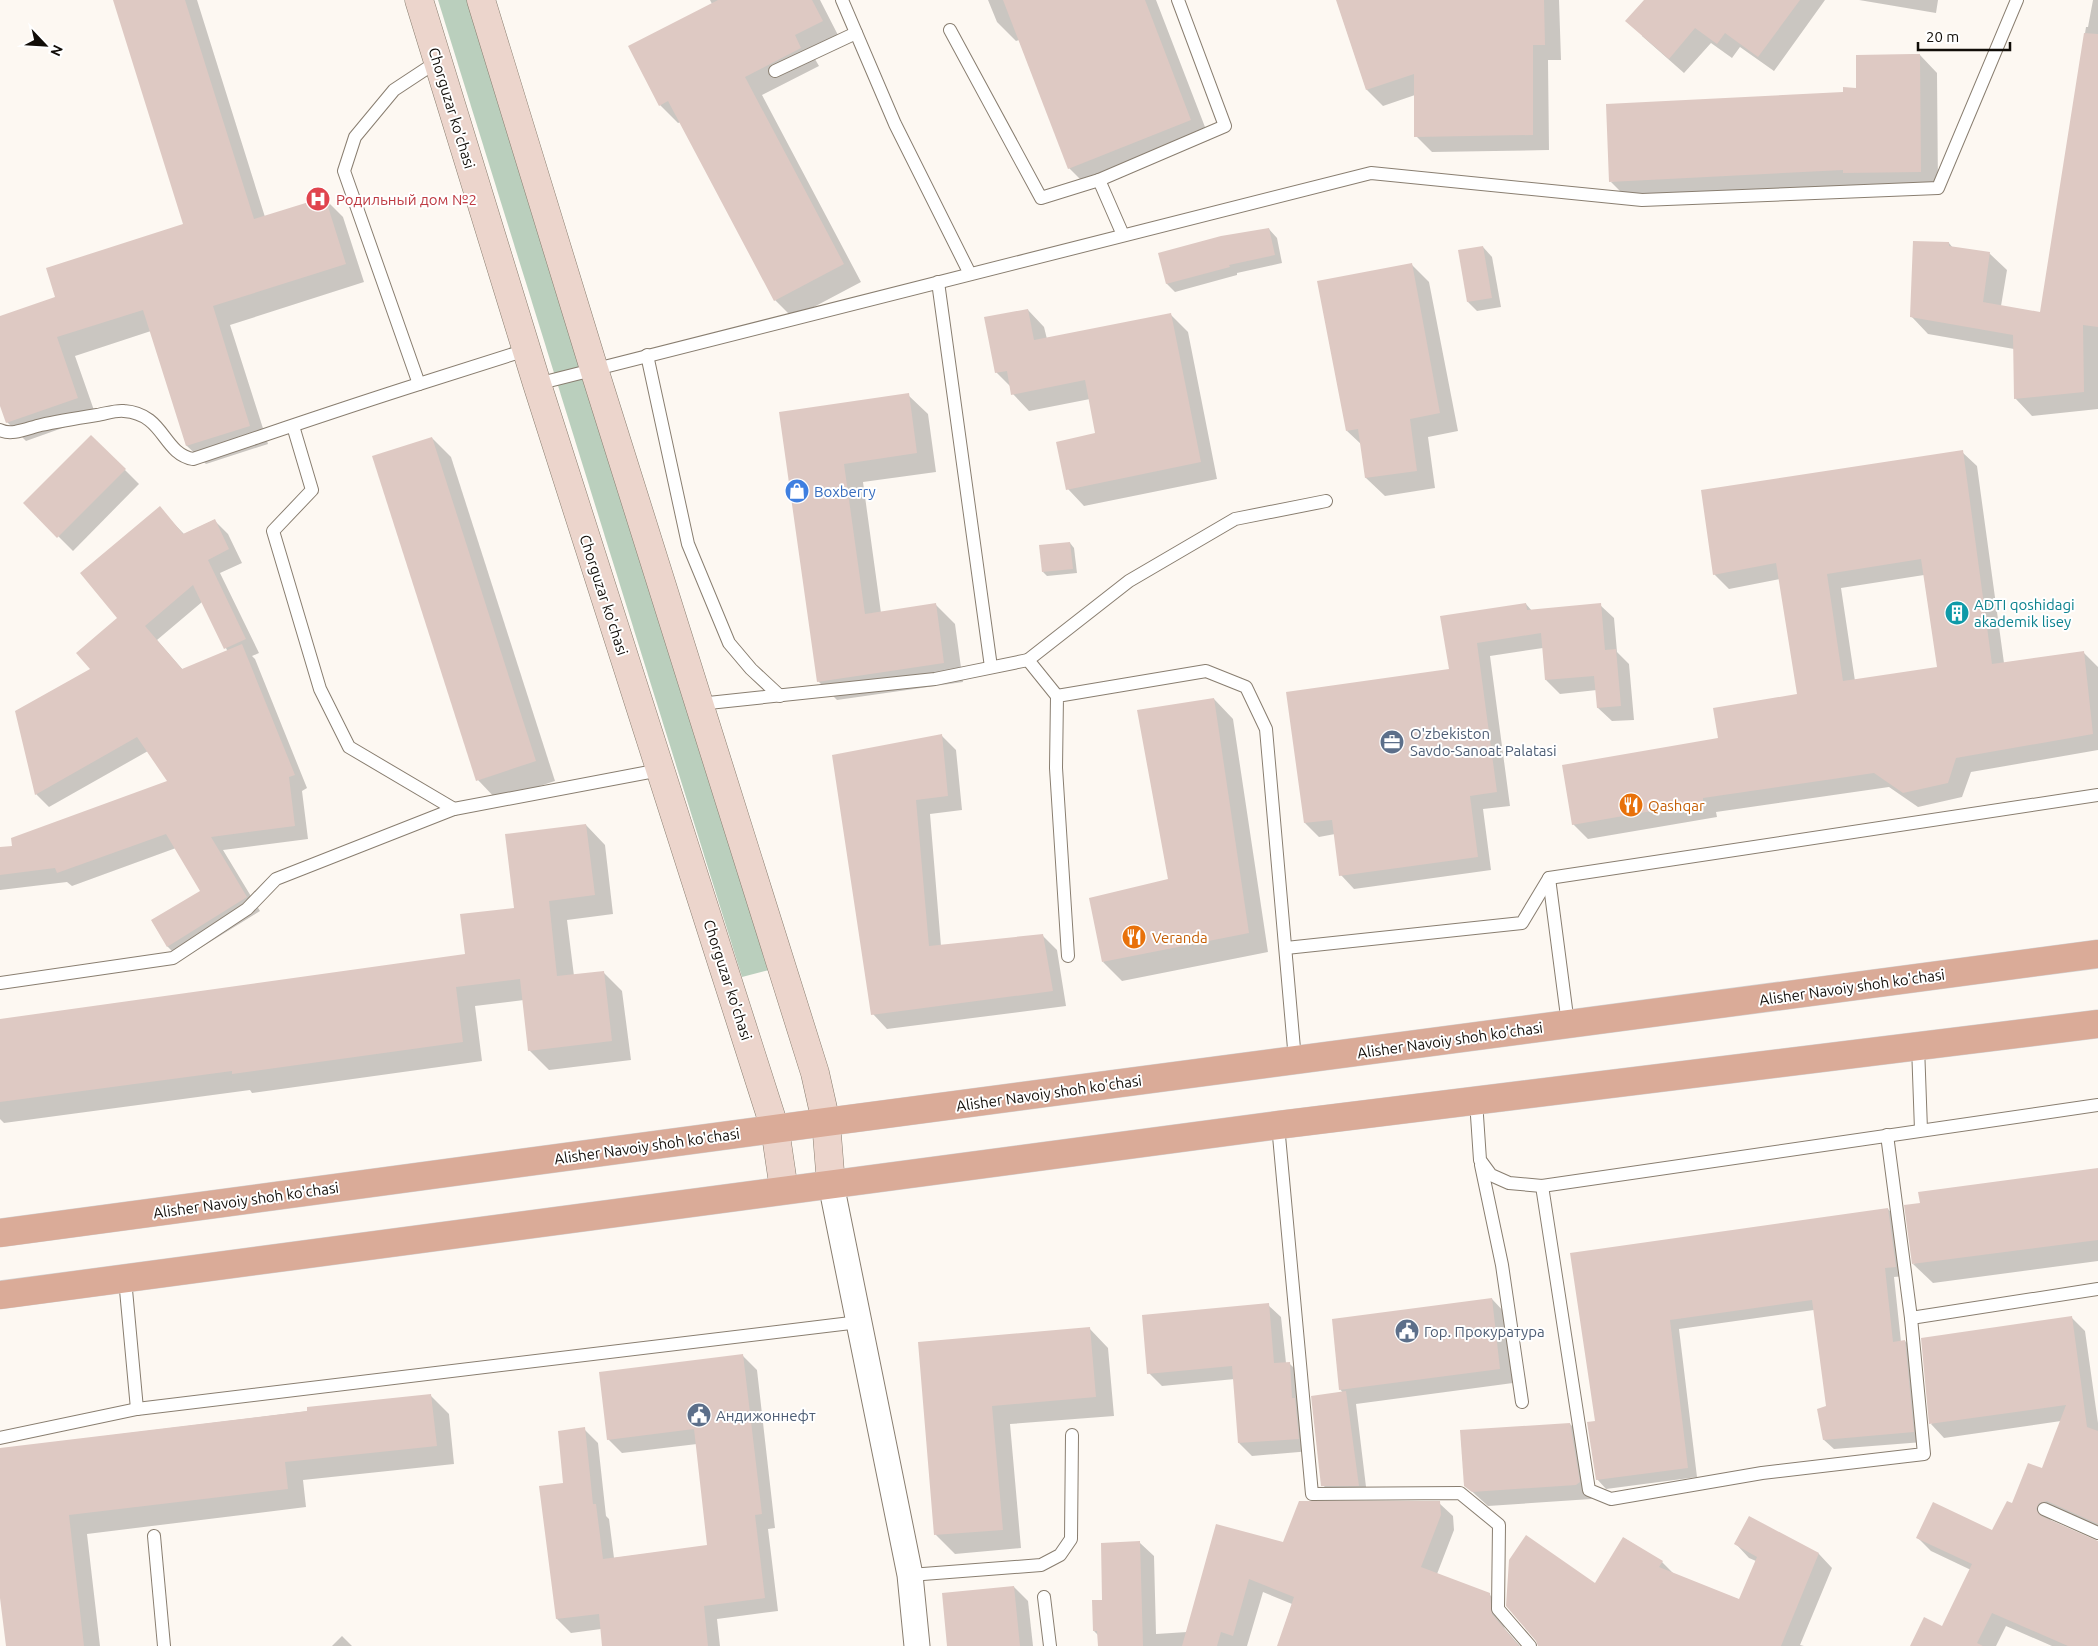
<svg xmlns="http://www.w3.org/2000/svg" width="2098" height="1646" viewBox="0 0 2098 1646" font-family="Ubuntu,sans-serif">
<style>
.green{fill:#bacfbd}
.shadow{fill:#0003;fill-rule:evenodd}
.building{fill:#dec9c3;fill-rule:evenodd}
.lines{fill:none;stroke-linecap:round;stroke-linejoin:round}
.lane-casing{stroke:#897e70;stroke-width:14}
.street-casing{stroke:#897e70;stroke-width:27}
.secondary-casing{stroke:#897e70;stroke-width:29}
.primary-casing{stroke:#d4d3d3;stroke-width:29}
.lane{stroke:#fff;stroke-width:12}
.street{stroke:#fff;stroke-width:25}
.secondary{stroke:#ecd5cc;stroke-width:28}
.primary{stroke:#daab98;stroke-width:28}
.labels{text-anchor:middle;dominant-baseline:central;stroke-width:4;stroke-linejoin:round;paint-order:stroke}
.street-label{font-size:15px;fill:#110d08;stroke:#fff}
.health-label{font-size:15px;fill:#be3a42;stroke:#fff;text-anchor:start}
.shop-label{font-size:15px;fill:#366cbe;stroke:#fff;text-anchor:start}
.culture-label{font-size:15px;fill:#0d838f;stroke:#fff;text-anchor:start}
.service-label{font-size:15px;fill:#4e5e75;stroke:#fff;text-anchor:start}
.food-label{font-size:15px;fill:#c56008;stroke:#fff;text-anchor:start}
</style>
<rect width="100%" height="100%" fill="#fdf8f2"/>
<path class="green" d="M438,0H469L769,970L742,977Z"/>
<g class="shadow">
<path d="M118,0H197L265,217L324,198L343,217L364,282L230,325L268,444L206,464L187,446L151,331L75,356L96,416L26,441L7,422L0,402V317L57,298L185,225Z"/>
<path d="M710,0H820L840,39L812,54L819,66L762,95L861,282L793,318L775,300L681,122L678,123L660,105L712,4Z"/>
<path d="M988,0H1156L1210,140L1088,187L1069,168L1019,40L1016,41L997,22Z"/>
<path d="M1337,0H1559L1561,60H1548L1549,150L1432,152L1416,136L1415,95L1383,106L1367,90Z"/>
<path d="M1645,0H1825L1774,71L1740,47L1732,58L1711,43L1684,73L1642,36Z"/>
<path d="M1859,0H1938L1936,13Z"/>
<path d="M2093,0H2098V409L2032,416L2015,398L2014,349L1928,334L1911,316L1949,243L1953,248L1989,253L2007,270L2001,306L2041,313L2086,27H2088Z"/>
<path d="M1920,55L1937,73L1938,189L1628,199L1611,182L1857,89Z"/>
<path d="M1269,229L1277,238L1282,263L1237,273V275L1175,292L1167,284L1159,254Z"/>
<path d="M1483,247L1492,257L1501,307L1477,311L1468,302Z"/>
<path d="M1411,264L1429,282L1458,431L1428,437L1435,488L1385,496L1366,478L1362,445L1347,431Z"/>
<path d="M1028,310L1044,327L1047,339L1171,315L1188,332L1217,479L1084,506L1068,489L1097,434L1090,399L1029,411L1013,394L1011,387L996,372Z"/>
<path d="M908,395L928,414L936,472L863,482L881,613L936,605L955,624L963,682L837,700L818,681L780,413Z"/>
<path d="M91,436L139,484L73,551L25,503Z"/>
<path d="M432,438L451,457L555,781L497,800L478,780Z"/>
<path d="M1962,452L1977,466L2004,663L2083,652L2098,667V750L1971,772L1962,797L1918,807L1889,787L1716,812L1717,817L1588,839L1573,824L1799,695L1780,579L1729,589L1714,574ZM1924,575L1938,668L1855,681L1841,588Z"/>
<path d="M159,508L184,534L214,520L228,534L242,563L220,573L259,653L252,656L255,659L307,788L302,791L308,839L223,850L260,911L181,960L168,947L152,921L202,892L176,848L72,886L67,882L0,890V849L14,847L169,782L148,751L49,807L36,794L92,669L119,618ZM202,602L228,652L183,670L157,640Z"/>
<path d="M1070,543L1074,548L1077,573L1047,576L1043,572Z"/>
<path d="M1526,604L1532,611L1600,605L1614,618L1617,652L1629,664L1634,720L1612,721L1598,708L1597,690L1560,694L1546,680L1543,648L1490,656L1510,806L1483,809L1491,870L1354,889L1341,875L1335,834L1319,837L1305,823L1288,693L1450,670L1442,617Z"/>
<path d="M1214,699L1233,719L1268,952L1122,981L1103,962L1170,880Z"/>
<path d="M942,736L956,750L962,810L930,814L941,946L1043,936L1057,950L1066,1006L887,1029L873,1014L833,756Z"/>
<path d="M586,825L605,845L613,914L567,920L574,976L603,972L622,991L631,1060L549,1070L529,1050L524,1000L475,1006L482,1061L252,1093L250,1090L4,1123L0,1119V1020L467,955L515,909Z"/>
<path d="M2098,1170V1261L1933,1283L1913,1264Z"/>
<path d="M1888,1209L1897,1219L1905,1276L1894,1277L1901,1342L1905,1341L1914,1351L1923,1442L1834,1449L1824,1440L1828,1407L1814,1310L1679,1329L1697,1477L1606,1489L1597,1479V1422L1572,1254Z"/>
<path d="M1492,1299L1506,1314L1513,1383L1356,1404L1367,1495H1332L1323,1485L1343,1393L1340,1389Z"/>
<path d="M1268,1305L1281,1317L1286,1363H1289L1302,1376L1311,1451L1252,1456L1239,1443L1235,1379L1162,1386L1149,1373Z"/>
<path d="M2071,1317L2085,1331L2098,1423V1531L2054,1516L2050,1520L2098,1542V1646H2052L2006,1626L1996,1646H1911L1943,1628L1971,1570L1931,1551L1918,1538L1993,1532L2012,1505L2042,1470L2061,1421L1944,1438L1931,1424Z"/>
<path d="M1089,1328L1108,1348L1114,1416L1010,1424L1021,1548L955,1554L936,1535L919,1343Z"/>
<path d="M743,1356L757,1370L775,1528L768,1529L778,1611L717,1619L720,1646H603L601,1629L571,1633L557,1619L565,1484L584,1429L598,1443L606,1516L609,1519L614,1558L708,1546L697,1444L622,1453L608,1439Z"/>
<path d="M431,1396L449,1414L454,1464L303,1480L306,1507L87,1534L100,1646H7L0,1587V1449Z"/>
<path d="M1570,1424L1585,1439L1594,1497L1591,1499L1488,1506L1466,1486Z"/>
<path d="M1439,1503L1453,1516L1454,1530L1437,1574L1489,1594L1503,1608V1624L1505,1629L1520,1646H1278L1292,1604L1263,1592L1247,1646H1099V1636L1094,1631L1104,1601L1140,1543L1154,1556L1156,1634L1187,1632L1284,1544Z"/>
<path d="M1624,1538L1662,1562L1675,1575L1740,1600L1756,1561L1749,1558L1736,1544L1819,1554L1832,1568L1800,1645L1804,1646H1538L1595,1585Z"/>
<path d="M1014,1587L1028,1601L1033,1646H948Z"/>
<path d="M342,1636L352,1646H332Z"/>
</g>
<g class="building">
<path d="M113,0H185L254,219L325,197L346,264L213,306L250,426L186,446L143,310L57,337L78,398L6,423L0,406V316L55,297L46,268L183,224Z"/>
<path d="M718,0H812L823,21L795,35L801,48L745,77L844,264L774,301L668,101L659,106L628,46Z"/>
<path d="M1003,0H1145L1191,120L1068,169Z"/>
<path d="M1336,0H1544L1545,45H1533V135L1414,137V74L1366,90Z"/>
<path d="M1644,0H1800L1758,57L1725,33L1717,44L1695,28L1669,59L1625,21Z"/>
<path d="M2084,33L2098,34V327L2083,325L2084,392L2014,399L2013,335L1910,317L1913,241L1949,242V246L1990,252L1983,302L2040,312Z"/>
<path d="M1913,54H1920L1921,172L1843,173V170L1609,182L1606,104L1843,92V87L1856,88V55Z"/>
<path d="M1269,228L1275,255L1229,265L1230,267L1166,284L1158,253L1221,236Z"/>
<path d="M1483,246L1492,298L1467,302L1458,250Z"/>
<path d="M1412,263L1440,413L1410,419L1417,471L1365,478L1358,429L1346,431L1317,281Z"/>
<path d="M1028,309L1034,340L1171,313L1201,462L1066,490L1056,442L1095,433L1085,380L1011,395L1007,371L995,373L984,317Z"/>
<path d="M909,393L917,453L844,464L865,614L936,603L944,663L817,682L779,412Z"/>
<path d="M91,435L126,469L57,538L23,503Z"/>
<path d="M432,437L536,761L476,781L372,456Z"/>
<path d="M1963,450L1992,664L2084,651L2093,734L1956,758L1948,783L1903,793L1874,773L1703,798V802L1572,825L1562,765L1718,738L1713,708L1797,694L1776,563L1713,575L1701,490ZM1921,559L1937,667L1843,681L1827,574Z"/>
<path d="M160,506L183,534L215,519L229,549L208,560L246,639L224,649L193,585L145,626L182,669L242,644L295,775L289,777L295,826L211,837L247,897L167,947L151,920L200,891L166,834L57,873L55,868L0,875V847L12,846L11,838L167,781L137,737L35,795L15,711L90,669L76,653L117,618L80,573Z"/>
<path d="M1070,542L1073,569L1042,572L1039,545Z"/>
<path d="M1526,603L1527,610L1601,603L1605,650L1616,649L1621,706L1597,708L1594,676L1545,680L1541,633L1477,643L1497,792L1470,796L1478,857L1339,876L1332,820L1304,823L1286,692L1449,669L1440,616Z"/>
<path d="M1214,698L1249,933L1102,962L1089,898L1168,879L1137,710Z"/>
<path d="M942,734L948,796L916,800L929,946L1043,934L1053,991L871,1015L832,755Z"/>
<path d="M586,824L595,895L549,901L557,976L604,971L612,1041L528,1051L520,979L456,987L463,1042L232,1074V1071L0,1102V1019L465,954L460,914L514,908L505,834Z"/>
<path d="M2098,1168V1240L1912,1264L1904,1205L1920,1203L1918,1192Z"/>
<path d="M1888,1208L1896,1267L1885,1268L1893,1342L1905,1340L1914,1432L1823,1440L1817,1409L1826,1406L1812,1300L1670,1320L1688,1468L1596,1480L1587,1422L1595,1421L1570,1253Z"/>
<path d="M1492,1298L1500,1369L1339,1390L1332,1319Z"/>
<path d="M1269,1303L1274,1363L1290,1362L1292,1398H1295L1299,1439L1238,1443L1232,1366L1147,1374L1142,1315Z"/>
<path d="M2072,1316L2087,1427L2098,1431V1524L2047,1501L2039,1503L2036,1509L2041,1516L2098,1541V1646H2068L1992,1613L1977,1643L1983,1646H1910L1924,1617L1942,1626L1972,1564L1916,1538L1933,1502L1992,1530L2007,1501L2012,1503L2028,1463L2042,1468L2066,1405L1929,1424L1921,1338Z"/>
<path d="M1090,1327L1096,1397L992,1406L1003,1530L934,1535L918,1342Z"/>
<path d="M743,1354L762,1514L755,1515L765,1598L704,1606L708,1646H602L599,1614L556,1619L539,1486L563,1483L558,1431L585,1427L593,1504H596L603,1559L707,1545L694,1429L607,1440L599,1372Z"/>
<path d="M1346,1391L1359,1486H1321L1311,1396Z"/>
<path d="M431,1394L437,1446L285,1462L288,1489L69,1515L84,1646H6L0,1598V1448L307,1411V1407Z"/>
<path d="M1570,1423L1580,1482L1576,1485L1472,1492L1464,1486L1460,1430Z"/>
<path d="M1299,1501H1440L1441,1515L1421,1567L1490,1593L1492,1614L1519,1646H1277L1294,1597L1249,1579L1233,1636L1221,1632L1217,1646H1182L1216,1524L1283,1542Z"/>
<path d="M1749,1516L1819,1553L1781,1646H1538L1536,1641L1506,1606L1509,1560L1526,1535L1595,1583L1623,1537L1663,1561L1659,1567L1739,1599L1757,1557L1734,1544Z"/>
<path d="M1140,1541L1143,1646H1098L1097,1631H1093L1092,1600H1102L1101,1543Z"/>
<path d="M1014,1586L1020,1646H947L942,1593Z"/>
</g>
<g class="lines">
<defs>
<g id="lane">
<path d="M842,0L895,124L970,274"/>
<path d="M950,30L1041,198L1099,180L1123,235"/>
<path d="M438,61L394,90L355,137L344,171L419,384L526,350"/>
<path d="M775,71L856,33"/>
<path d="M1099,180L1225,126L1178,0"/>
<path d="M938,282L991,667"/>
<path d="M647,355L688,544L729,643L751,669L780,696"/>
<path d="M537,384L1371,173L1642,200L1938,188L2017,0"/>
<path d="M293,426L312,490L273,531L320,689L349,747L454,809"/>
<path d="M0,430C12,436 28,428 41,425C59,421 78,418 97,415C105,414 115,410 124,411C165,414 162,453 193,459C268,434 343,408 419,384"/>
<path d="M1057,696L1028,660L1129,581L1235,519L1326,501"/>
<path d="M699,704L935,679L1028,660"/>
<path d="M1549,878L1568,1024"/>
<path d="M1286,948L1522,923L1549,878L2098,795"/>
<path d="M1068,956L1056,768L1057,696L1206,671L1246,687L1266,729L1295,1060"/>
<path d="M0,983L173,958L247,909L276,879L454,809L660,770"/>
<path d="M1918,1046L1921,1130"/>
<path d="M1476,1101L1480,1160L1491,1175L1509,1183L1542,1186L2098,1105"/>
<path d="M1278,1125L1312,1494L1460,1493L1499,1525L1498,1609L1530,1646"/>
<path d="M1887,1135L1911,1318L2098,1289"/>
<path d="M1481,1165L1502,1265L1522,1402"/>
<path d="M1542,1186L1589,1490L1611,1499L1762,1473L1924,1454L1911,1318"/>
<path d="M125,1279L137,1409"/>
<path d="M0,1438L137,1409L859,1322"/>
<path d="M2044,1509L2098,1533"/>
<path d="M154,1536L164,1646"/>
<path d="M910,1575L1041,1565L1060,1555L1071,1539L1072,1435"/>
<path d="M1044,1597L1050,1646"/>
</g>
<path id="street" d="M831,1184L910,1575L917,1646"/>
<g id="secondary">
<path d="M419,0L537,384L775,1129L784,1190"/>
<path d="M481,0L594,369L815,1073L826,1122L831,1184"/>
</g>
<g id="primary">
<path d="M0,1233L826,1122L2098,954"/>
<path d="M0,1295L1278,1125L2098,1024"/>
</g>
</defs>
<use href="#lane" class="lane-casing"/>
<use href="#street" class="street-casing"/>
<use href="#secondary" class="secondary-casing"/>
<use href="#primary" class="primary-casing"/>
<use href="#lane" class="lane"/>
<use href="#street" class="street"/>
<use href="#secondary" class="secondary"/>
<use href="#primary" class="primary"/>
</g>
<defs>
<symbol id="hospital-disc" viewBox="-11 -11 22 22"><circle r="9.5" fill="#e0444e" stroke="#fff"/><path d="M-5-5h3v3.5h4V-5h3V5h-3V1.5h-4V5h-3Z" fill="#fff"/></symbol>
<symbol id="shop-disc" viewBox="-11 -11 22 22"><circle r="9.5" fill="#3f7fe0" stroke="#fff"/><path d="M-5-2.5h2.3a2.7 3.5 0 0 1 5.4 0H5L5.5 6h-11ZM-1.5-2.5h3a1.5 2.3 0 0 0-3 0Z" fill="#fff"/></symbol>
<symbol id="building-disc" viewBox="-11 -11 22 22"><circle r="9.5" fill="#0f9aa8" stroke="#fff"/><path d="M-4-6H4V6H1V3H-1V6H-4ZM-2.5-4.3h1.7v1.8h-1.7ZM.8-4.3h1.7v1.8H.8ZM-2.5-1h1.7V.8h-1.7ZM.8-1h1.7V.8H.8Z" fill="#fff"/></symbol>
<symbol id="office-disc" viewBox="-11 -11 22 22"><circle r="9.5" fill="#5c6f8a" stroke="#fff"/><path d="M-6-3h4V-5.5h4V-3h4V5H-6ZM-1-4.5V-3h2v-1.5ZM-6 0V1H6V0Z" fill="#fff"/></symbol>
<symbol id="restaurant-disc" viewBox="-11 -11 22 22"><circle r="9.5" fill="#e8710a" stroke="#fff"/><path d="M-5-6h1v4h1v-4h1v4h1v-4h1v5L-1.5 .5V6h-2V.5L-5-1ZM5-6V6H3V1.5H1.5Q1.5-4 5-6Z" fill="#fff"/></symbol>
<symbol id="civic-disc" viewBox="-11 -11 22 22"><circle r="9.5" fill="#5c6f8a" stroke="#fff"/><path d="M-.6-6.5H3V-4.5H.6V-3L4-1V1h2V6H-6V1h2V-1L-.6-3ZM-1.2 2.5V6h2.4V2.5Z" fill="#fff"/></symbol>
</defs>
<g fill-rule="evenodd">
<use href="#hospital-disc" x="304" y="185" width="28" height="28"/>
<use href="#shop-disc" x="783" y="477" width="28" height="28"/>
<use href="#building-disc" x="1943" y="599" width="28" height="28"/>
<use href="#office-disc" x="1378" y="728" width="28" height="28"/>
<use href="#restaurant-disc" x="1617" y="791" width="28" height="28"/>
<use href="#restaurant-disc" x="1120" y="923" width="28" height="28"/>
<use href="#civic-disc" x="1393" y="1317" width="28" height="28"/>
<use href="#civic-disc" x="685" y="1401" width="28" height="28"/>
</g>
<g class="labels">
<g class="street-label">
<text transform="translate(452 108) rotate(73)">Chorguzar ko'chasi</text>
<text transform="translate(604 595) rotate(72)">Chorguzar ko'chasi</text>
<text transform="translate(728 980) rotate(72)">Chorguzar ko'chasi</text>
<text transform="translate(1852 987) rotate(-8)">Alisher Navoiy shoh ko'chasi</text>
<text transform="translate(1450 1040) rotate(-8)">Alisher Navoiy shoh ko'chasi</text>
<text transform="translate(1049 1093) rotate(-8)">Alisher Navoiy shoh ko'chasi</text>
<text transform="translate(647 1146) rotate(-8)">Alisher Navoiy shoh ko'chasi</text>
<text transform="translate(246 1200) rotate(-8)">Alisher Navoiy shoh ko'chasi</text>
</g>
<g class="health-label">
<text x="336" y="199">Родильный дом №2</text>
</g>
<g class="shop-label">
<text x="814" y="491">Boxberry</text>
</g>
<g class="culture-label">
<text x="1974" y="604">ADTI qoshidagi<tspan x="1974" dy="17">akademik lisey</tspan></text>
</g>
<g class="service-label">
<text x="1410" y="733">O'zbekiston<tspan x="1410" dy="17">Savdo-Sanoat Palatasi</tspan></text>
<text x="1424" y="1331">Гор. Прокуратура</text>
<text x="716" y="1415">Андижоннефт</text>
</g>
<g class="food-label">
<text x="1648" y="805">Qashqar</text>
<text x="1152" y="937">Veranda</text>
</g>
</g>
<g transform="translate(45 45) rotate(115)" stroke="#ffffff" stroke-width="4" paint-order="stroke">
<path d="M0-4L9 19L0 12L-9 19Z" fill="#110d08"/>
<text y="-8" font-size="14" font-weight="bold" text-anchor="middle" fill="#110d08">N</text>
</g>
<path d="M1918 42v8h92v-8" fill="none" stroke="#110d08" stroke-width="2.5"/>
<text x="1926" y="42" font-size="15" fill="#110d08" stroke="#ffffff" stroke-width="4" paint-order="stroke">20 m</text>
</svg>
